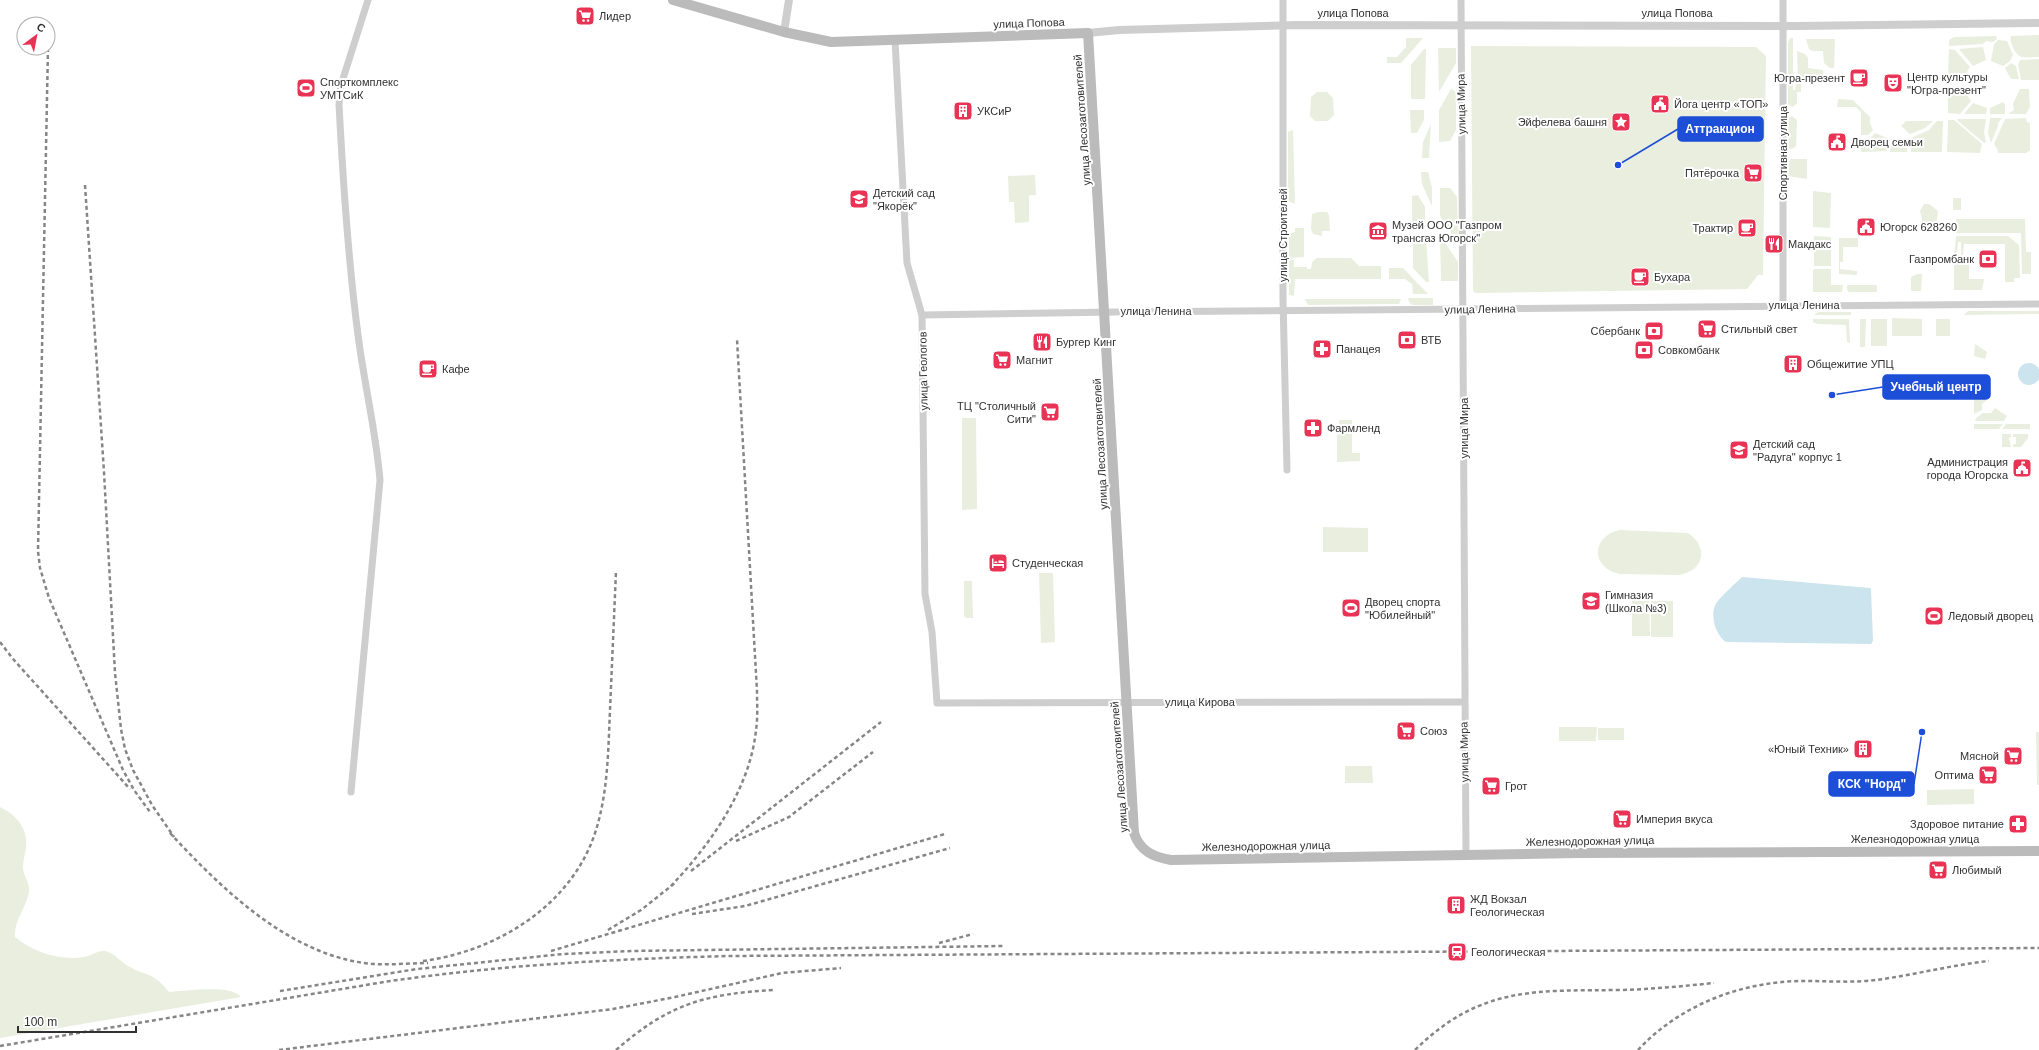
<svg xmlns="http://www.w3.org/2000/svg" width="2039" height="1050" viewBox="0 0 2039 1050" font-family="Helvetica,sans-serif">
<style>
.green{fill:#e9eedf}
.water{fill:#cce4ee}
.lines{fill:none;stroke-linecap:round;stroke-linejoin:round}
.minor{stroke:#cecece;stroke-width:7}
.tertiary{stroke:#cecece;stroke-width:8}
.secondary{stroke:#bbb;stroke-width:10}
.rail{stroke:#868686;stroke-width:2.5;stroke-dasharray:4 3;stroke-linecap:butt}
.labels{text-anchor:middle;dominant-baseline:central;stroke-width:4;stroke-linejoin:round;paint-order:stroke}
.street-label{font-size:11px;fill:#313131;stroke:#fff}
.poi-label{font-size:11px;fill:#313131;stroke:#fff;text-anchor:start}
.leader{fill:none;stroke:#1d4ed8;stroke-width:1.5}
.callout-dot{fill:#1d4ed8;stroke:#fff;stroke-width:1.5}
.callout{fill:#1d4ed8;stroke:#1d4ed8;stroke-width:1.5}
.callout-label{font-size:12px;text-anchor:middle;font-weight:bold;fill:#fff}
</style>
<rect width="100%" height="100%" fill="#fff"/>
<g class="green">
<path d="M2039,35V57C2024,57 2018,61 2012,45C2011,41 2010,40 2011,36Z"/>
<path d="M1996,36L1997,39L1993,42L1986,41L1983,44L1949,46V40L1954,37Z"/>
<path d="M1406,38H1423L1401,63H1387V57H1397L1406,47Z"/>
<path d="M1790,38H1793V90H1795L1796,84L1801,82V92H1797V103L1793,107L1788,104V43Z"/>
<path d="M1806,39H1835L1834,68H1830L1824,63L1823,51H1812L1809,49Z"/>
<path d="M1998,40L2007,41L2013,55L2010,61L2003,66L1991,61L1994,44Z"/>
<path d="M1471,46L1756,47L1766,56L1763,275H1758L1747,289L1476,293L1473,291Z"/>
<path d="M1983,47L1986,60L1973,66L1959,49Z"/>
<path d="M1438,48H1456V63L1439,92Z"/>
<path d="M1424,49H1426L1425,99H1411V65Z"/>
<path d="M1949,49L1955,50L1970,67L1965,75V80H1948Z"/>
<path d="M1797,51L1805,54L1808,58V68L1823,70L1824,79H1798Z"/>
<path d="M2039,59V80H2021L2018,64L2020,60Z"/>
<path d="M2011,63L2016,66L2019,79H2011L2005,68Z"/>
<path d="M1451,89L1456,92V130L1450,141L1439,142V110Z"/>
<path d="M2020,89H2029L2030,107L2026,114H2008L2014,110L2013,104Z"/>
<path d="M1948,90H1964L1971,101L1960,114L1948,113Z"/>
<path d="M1317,92H1327L1333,98L1334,115L1328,121H1315L1310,116L1311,97Z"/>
<path d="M1838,99L1853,100L1870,117V124L1873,130L1868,135H1861V112L1856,107H1837Z"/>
<path d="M2003,102L2005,105V114H1990V108Z"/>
<path d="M1973,103L1987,108L1986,114H1964Z"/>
<path d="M1410,110H1424V120L1417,133H1411Z"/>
<path d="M1792,116L1797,120L1796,146L1794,148L1790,149L1788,147V119Z"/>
<path d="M1990,118H2002L1998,123V126L1991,143L1988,133Z"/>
<path d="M2026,118L2027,122L2030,123V150L2026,153H1998L1997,148L1994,144L2005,119Z"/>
<path d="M1957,119H1986L1984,132L1986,142L1984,143L1958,121Z"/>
<path d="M1948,120H1954L1982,144L1980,153L1947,152Z"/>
<path d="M1906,121H1933L1925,128L1910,134L1901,126Z"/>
<path d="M1937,121H1943L1942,152H1911V138L1929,130Z"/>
<path d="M1431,124L1429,158H1422L1423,142Z"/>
<path d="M1293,130L1295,204L1288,201V132Z"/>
<path d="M1875,133L1887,138V151L1861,152V139H1870Z"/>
<path d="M1908,138L1907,152H1890L1891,139Z"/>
<path d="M1791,159H1807V179L1787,176L1788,163Z"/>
<path d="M1421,172H1428L1432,188V206L1422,184Z"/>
<path d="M1035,175L1036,195H1029V222L1015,223L1014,202H1009L1008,176Z"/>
<path d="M1440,188H1450L1457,197L1458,234H1452L1440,216Z"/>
<path d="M1813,191L1831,193L1830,228L1813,227Z"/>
<path d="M1418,195L1425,207V227H1412V196Z"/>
<rect x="1953" y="198" width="8" height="12"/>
<path d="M1924,204H1929L1938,211L1937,220L1931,224L1923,223L1920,211Z"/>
<path d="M1318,212H1327L1329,215L1330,231H1322V236L1313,234L1311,229L1312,214Z"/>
<path d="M1956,219H2025L2026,252H2031V274H2022L2021,233H1956Z"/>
<path d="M1295,228H1304V257L1289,258V236L1291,233L1295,232Z"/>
<path d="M1440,235L1458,262V281H1441Z"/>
<path d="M1814,236L1831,237V266H1814Z"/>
<path d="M1956,236H2008L2019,245L2020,278H2014V282H2005V244H1964L1963,255H1961V242H1958L1957,256L1954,257Z"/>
<path d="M1413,237L1426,238L1429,282H1426L1413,268Z"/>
<path d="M1839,238H1858V247H1843V262H1840V269L1857,271V275L1839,274Z"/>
<path d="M1317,258H1351L1359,266H1381V279H1295L1294,296L1289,295V259L1294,260V267H1307V269H1311L1312,262Z"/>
<path d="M1954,263H1969V279H1984L1982,290H1954Z"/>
<path d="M1389,268H1403L1428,294H1413L1412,284L1405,279H1389Z"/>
<path d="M1814,269H1831V285H1843L1842,292H1813V271Z"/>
<path d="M1917,274H1922L1921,291H1911V277Z"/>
<path d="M1847,285H1877V292H1849L1847,290Z"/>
<path d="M1408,298H1433V305H1412L1409,302Z"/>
<path d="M1305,299H1401L1399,304L1308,305Z"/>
<path d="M1968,311H2039V314L1964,315Z"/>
<path d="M1818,312H1851V315H1814Z"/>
<path d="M1892,318L1922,319V336H1892Z"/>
<path d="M1813,319H1849L1850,343L1847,342L1846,325L1817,324L1813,322Z"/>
<path d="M1860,319H1866L1865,347H1860Z"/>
<rect x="1871" y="319" width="16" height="27"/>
<rect x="1936" y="319" width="14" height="17"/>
<path d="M1975,344L1987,352L1985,359L1974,356Z"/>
<path d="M1982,383L1988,399L1982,404V410L1974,414V384Z"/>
<path d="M1995,408L2007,416L2004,421H1975L1976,418L1983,413H1991Z"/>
<path d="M962,418H976L977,509L962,510Z"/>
<path d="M1339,420H1352V453H1360V461L1337,462V435H1339Z"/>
<path d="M1974,424H2003L1999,429H1974Z"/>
<path d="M2006,424H2030V429H2002Z"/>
<path d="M2002,434H2011V437L2009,438L2011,447H2002Z"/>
<path d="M2013,434H2028V438L2021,447H2013V444H2016V437H2013Z"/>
<path d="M1323,527L1368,528V552H1323Z"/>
<path d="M1620,530L1688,533C1709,547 1704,571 1679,575L1620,574C1590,568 1591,536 1620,530Z"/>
<path d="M1039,573H1053L1055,642L1041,643Z"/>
<path d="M964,581H972L973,618H966L964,616Z"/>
<path d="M1632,600H1649L1650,636H1632Z"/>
<rect x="1651" y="601" width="22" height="36"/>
<path d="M1559,727H1597L1596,741H1559Z"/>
<rect x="1598" y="728" width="26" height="12"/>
<path d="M2036,732H2039V785H2037Z"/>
<path d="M1345,766H1372L1373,783H1345Z"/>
<path d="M1974,789V804L1927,805V790Z"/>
<path d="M0,807C17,815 28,829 26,848C25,854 23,861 23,867C23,878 32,882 28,896C24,911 14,921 15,937C33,952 60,961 84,957C91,956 98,950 105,951C115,953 119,961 128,966C147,977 152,971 169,992C185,991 231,984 241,997L0,1038Z"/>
</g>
<g class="water">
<circle cx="2029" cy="374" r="11"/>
<path d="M1742,577L1870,588L1871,589L1873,641L1871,644L1726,642C1715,635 1709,613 1717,602C1724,593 1734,585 1742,577Z"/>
</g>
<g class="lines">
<g class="minor">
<path d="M1283,0V299L1287,470"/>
<path d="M1461,0L1466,855"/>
<path d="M895,40L907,263L922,315L925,594L932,632L937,703L1464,702"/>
<path d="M1783,305V0"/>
<path d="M922,315L1116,312L2039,304"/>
<path d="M351,792L380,480C376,431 364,383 358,335C348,259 343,182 339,104L341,85L368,0"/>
</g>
<g class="tertiary">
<path d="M784,32L789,0"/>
<path d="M1088,33L1119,30L1298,25L1797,26L2039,23"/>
</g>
<path class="secondary" d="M673,0L784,32L831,42L1088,33L1134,833C1140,851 1153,857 1171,860L1579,853L2039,851"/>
<g class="rail">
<path d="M48,48L38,551L40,568L49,598L123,770L134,790L150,812"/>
<path d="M85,185L104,472L115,673L121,729L125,749L133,770L152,805L174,837"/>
<path d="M0,642L13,659L130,789"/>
<path d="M170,833C221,888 286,952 364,963C385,966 407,963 428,963"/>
<path d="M736,841L789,817L873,752"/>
<path d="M691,871L881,722"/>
<path d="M671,886C710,845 750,789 756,730C758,717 757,704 757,691L737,339"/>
<path d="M692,914L745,906L950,848"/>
<path d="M608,930L641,910L675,883"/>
<path d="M939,943L973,934"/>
<path d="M551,951L945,834"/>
<path d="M423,961C492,952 563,911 591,844C608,802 608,754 610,710C612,664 614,618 616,571"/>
<path d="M280,991L417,969L563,954L631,951L1003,946"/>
<path d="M0,1046L384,982C499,965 613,959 729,956L2039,948"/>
<path d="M279,1050L613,1009L675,997L782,973L841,968"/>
<path d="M616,1050C669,1004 704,994 774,990"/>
<path d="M1415,1050C1481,985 1537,991 1623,990C1654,989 1684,986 1714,983"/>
<path d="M1638,1050C1675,1010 1728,987 1782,982C1813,979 1845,984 1876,980C1914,975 1951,965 1989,961"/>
</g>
</g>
<defs>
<symbol id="supermarket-square" viewBox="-11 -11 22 22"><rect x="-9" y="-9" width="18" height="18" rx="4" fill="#e93355" stroke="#fff"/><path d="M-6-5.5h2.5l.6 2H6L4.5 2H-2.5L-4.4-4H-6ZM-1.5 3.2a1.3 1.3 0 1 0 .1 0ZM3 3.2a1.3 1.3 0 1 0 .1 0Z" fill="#fff"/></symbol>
<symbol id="cafe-square" viewBox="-11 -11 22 22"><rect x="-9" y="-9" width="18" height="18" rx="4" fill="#e93355" stroke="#fff"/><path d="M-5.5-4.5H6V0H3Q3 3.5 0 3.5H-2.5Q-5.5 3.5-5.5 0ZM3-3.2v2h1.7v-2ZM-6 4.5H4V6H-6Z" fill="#fff"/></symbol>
<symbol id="theatre-square" viewBox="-11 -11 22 22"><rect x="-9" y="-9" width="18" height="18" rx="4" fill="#e93355" stroke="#fff"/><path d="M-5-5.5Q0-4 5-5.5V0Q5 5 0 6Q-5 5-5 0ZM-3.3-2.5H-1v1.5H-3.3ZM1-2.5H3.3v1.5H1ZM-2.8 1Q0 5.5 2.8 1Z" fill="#fff"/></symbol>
<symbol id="stadium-square" viewBox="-11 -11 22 22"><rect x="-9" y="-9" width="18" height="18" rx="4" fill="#e93355" stroke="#fff"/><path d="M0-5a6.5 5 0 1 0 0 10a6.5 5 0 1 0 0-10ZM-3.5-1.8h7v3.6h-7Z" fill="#fff"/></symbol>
<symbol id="civic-square" viewBox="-11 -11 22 22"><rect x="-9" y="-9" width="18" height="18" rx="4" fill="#e93355" stroke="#fff"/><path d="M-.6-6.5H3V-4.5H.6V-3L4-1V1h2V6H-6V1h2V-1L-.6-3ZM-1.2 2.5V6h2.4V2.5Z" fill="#fff"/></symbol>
<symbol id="building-square" viewBox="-11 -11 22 22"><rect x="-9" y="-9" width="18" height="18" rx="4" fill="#e93355" stroke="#fff"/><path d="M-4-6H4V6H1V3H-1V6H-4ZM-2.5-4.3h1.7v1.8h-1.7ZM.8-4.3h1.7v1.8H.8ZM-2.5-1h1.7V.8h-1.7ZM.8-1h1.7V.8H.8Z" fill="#fff"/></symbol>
<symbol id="sight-square" viewBox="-11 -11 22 22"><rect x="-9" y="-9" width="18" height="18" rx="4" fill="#e93355" stroke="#fff"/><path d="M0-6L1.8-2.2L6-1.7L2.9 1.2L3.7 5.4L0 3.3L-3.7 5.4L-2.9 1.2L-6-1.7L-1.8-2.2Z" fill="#fff"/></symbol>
<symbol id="school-square" viewBox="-11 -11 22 22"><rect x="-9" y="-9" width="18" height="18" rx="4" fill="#e93355" stroke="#fff"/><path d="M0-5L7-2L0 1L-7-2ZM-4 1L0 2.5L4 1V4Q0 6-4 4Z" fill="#fff"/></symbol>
<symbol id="museum-square" viewBox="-11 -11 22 22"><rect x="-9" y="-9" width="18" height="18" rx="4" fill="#e93355" stroke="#fff"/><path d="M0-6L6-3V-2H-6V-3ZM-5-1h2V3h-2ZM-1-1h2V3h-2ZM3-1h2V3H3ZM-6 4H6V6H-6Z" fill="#fff"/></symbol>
<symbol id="restaurant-square" viewBox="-11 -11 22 22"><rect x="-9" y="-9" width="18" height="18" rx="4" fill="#e93355" stroke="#fff"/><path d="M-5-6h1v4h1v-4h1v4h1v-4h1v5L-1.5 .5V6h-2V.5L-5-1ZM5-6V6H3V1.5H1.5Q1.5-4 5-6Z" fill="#fff"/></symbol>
<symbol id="bank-square" viewBox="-11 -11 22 22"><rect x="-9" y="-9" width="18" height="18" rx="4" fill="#e93355" stroke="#fff"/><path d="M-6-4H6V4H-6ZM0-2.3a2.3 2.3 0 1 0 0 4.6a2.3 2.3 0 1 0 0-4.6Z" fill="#fff"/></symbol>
<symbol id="pharmacy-square" viewBox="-11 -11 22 22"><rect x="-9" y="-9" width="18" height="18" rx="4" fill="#e93355" stroke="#fff"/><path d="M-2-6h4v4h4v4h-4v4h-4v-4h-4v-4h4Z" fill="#fff"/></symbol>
<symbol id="hotel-square" viewBox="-11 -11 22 22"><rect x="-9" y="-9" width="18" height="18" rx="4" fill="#e93355" stroke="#fff"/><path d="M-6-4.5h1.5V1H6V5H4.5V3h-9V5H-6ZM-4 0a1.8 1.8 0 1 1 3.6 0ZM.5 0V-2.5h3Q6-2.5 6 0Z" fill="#fff"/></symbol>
<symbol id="station-square" viewBox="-11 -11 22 22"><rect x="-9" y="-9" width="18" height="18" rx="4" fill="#e93355" stroke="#fff"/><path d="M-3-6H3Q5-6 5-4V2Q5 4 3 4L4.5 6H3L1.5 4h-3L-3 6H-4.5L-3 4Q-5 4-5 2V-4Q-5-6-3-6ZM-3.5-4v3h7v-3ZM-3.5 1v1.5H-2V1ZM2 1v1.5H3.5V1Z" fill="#fff"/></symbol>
</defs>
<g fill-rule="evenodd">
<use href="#supermarket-square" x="574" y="5" width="22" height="22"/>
<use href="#cafe-square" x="1848" y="67" width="22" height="22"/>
<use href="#theatre-square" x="1882" y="72" width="22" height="22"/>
<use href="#stadium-square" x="295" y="77" width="22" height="22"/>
<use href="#civic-square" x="1649" y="93" width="22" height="22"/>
<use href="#building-square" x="952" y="100" width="22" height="22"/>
<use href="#sight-square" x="1610" y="111" width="22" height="22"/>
<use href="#civic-square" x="1826" y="131" width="22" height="22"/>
<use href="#supermarket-square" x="1742" y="162" width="22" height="22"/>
<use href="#school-square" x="848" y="188" width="22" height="22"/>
<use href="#civic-square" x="1855" y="216" width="22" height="22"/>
<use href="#cafe-square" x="1736" y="217" width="22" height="22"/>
<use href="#museum-square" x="1367" y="220" width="22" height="22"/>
<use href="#restaurant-square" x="1763" y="233" width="22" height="22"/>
<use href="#bank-square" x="1977" y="248" width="22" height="22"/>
<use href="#cafe-square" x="1629" y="266" width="22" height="22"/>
<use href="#supermarket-square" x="1696" y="318" width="22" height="22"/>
<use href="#bank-square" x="1643" y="320" width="22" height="22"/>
<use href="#bank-square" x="1396" y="329" width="22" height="22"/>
<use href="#restaurant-square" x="1031" y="331" width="22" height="22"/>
<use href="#pharmacy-square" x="1311" y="338" width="22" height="22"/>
<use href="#bank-square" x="1633" y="339" width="22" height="22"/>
<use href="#supermarket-square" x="991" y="349" width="22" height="22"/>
<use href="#building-square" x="1782" y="353" width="22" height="22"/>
<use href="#cafe-square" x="417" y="358" width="22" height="22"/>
<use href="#supermarket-square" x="1039" y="401" width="22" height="22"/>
<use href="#pharmacy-square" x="1302" y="417" width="22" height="22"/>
<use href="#school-square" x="1728" y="439" width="22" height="22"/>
<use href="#civic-square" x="2011" y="457" width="22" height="22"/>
<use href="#hotel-square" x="987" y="552" width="22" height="22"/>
<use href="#school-square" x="1580" y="590" width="22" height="22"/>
<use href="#stadium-square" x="1340" y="597" width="22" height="22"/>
<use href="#stadium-square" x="1923" y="605" width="22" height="22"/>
<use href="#supermarket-square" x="1395" y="720" width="22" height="22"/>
<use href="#building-square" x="1852" y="738" width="22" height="22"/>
<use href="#supermarket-square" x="2002" y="745" width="22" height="22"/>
<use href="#supermarket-square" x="1977" y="764" width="22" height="22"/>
<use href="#supermarket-square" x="1480" y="775" width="22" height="22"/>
<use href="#supermarket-square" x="1611" y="808" width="22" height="22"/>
<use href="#pharmacy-square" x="2007" y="813" width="22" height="22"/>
<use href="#supermarket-square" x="1927" y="859" width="22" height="22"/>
<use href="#building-square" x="1445" y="894" width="22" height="22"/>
<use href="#station-square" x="1446" y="941" width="22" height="22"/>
</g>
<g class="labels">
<g class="street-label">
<text x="1353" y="13">улица Попова</text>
<text x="1677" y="13">улица Попова</text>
<text transform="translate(1029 23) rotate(-2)">улица Попова</text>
<text transform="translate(1461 104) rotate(-91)">улица Мира</text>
<text transform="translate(1082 120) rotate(-94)">улица Лесозаготовителей</text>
<text transform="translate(1783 153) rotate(-90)">Спортивная улица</text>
<text transform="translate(1283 235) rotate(-90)">улица Строителей</text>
<text x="1804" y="305">улица Ленина</text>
<text transform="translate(1480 309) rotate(-1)">улица Ленина</text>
<text x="1156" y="311">улица Ленина</text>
<text transform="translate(923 371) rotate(-91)">улица Геологов</text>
<text transform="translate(1464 428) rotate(-90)">улица Мира</text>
<text transform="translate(1100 444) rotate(-93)">улица Лесозаготовителей</text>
<text x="1200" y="702">улица Кирова</text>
<text transform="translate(1464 752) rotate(-91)">улица Мира</text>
<text transform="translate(1119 767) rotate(-94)">улица Лесозаготовителей</text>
<text x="1915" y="839">Железнодорожная улица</text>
<text transform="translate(1590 841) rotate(-1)">Железнодорожная улица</text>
<text transform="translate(1266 846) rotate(-1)">Железнодорожная улица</text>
</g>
<g class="poi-label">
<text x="599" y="16">Лидер</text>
<text x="1907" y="77">Центр культуры<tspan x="1907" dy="13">"Югра-презент"</tspan></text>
<text x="1845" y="78" text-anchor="end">Югра-презент</text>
<text x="320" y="82">Спорткомплекс<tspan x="320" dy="13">УМТСиК</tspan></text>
<text x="1674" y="104">Йога центр «ТОП»</text>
<text x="977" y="111">УКСиР</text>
<text x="1607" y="122" text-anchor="end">Эйфелева башня</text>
<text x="1851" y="142">Дворец семьи</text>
<text x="1739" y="173" text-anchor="end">Пятёрочка</text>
<text x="873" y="193">Детский сад<tspan x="873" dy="13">"Якорёк"</tspan></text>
<text x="1392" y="225">Музей ООО "Газпром<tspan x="1392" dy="13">трансгаз Югорск"</tspan></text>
<text x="1880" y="227">Югорск 628260</text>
<text x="1733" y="228" text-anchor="end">Трактир</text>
<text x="1788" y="244">Макдакс</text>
<text x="1974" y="259" text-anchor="end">Газпромбанк</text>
<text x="1654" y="277">Бухара</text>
<text x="1721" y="329">Стильный свет</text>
<text x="1640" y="331" text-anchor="end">Сбербанк</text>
<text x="1421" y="340">ВТБ</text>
<text x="1056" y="342">Бургер Кинг</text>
<text x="1336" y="349">Панацея</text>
<text x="1658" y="350">Совкомбанк</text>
<text x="1016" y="360">Магнит</text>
<text x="1807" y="364">Общежитие УПЦ</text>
<text x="442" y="369">Кафе</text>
<text x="1036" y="406" text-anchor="end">ТЦ "Столичный<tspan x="1036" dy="13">Сити"</tspan></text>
<text x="1327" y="428">Фармленд</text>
<text x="1753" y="444">Детский сад<tspan x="1753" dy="13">"Радуга" корпус 1</tspan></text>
<text x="2008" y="462" text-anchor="end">Администрация<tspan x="2008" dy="13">города Югорска</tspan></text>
<text x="1012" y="563">Студенческая</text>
<text x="1605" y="595">Гимназия<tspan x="1605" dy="13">(Школа №3)</tspan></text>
<text x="1365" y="602">Дворец спорта<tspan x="1365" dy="13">"Юбилейный"</tspan></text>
<text x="1948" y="616">Ледовый дворец</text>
<text x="1420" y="731">Союз</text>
<text x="1849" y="749" text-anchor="end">«Юный Техник»</text>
<text x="1999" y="756" text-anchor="end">Мясной</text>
<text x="1974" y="775" text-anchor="end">Оптима</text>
<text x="1505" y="786">Грот</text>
<text x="1636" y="819">Империя вкуса</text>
<text x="2004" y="824" text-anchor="end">Здоровое питание</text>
<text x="1952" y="870">Любимый</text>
<text x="1470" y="899">ЖД Вокзал<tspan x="1470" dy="13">Геологическая</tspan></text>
<text x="1471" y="952">Геологическая</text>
</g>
</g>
<path class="leader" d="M1618 165L1678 129M1832 395L1883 387M1922 732L1914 784"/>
<g class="callout-dot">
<circle cx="1618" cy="165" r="4"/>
<circle cx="1832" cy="395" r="4"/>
<circle cx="1922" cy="732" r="4"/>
</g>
<g class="callout">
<rect x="1678" y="117" width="85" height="24" rx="4"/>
<rect x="1883" y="375" width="107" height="24" rx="4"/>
<rect x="1829" y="772" width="85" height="24" rx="4"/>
</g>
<g class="callout-label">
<text x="1720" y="133">Аттракцион</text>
<text x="1936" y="391">Учебный центр</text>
<text x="1872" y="788">КСК "Норд"</text>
</g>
<g transform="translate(36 36) rotate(32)"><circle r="19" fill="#ffffff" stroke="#adadad"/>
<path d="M0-3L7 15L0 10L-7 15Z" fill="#e93355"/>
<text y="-6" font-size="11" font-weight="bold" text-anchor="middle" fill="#313131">С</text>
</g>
<path d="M18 1026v6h118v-6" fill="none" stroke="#313131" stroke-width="2"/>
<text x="24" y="1026" font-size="12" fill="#313131" stroke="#ffffff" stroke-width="3" paint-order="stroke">100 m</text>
</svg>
